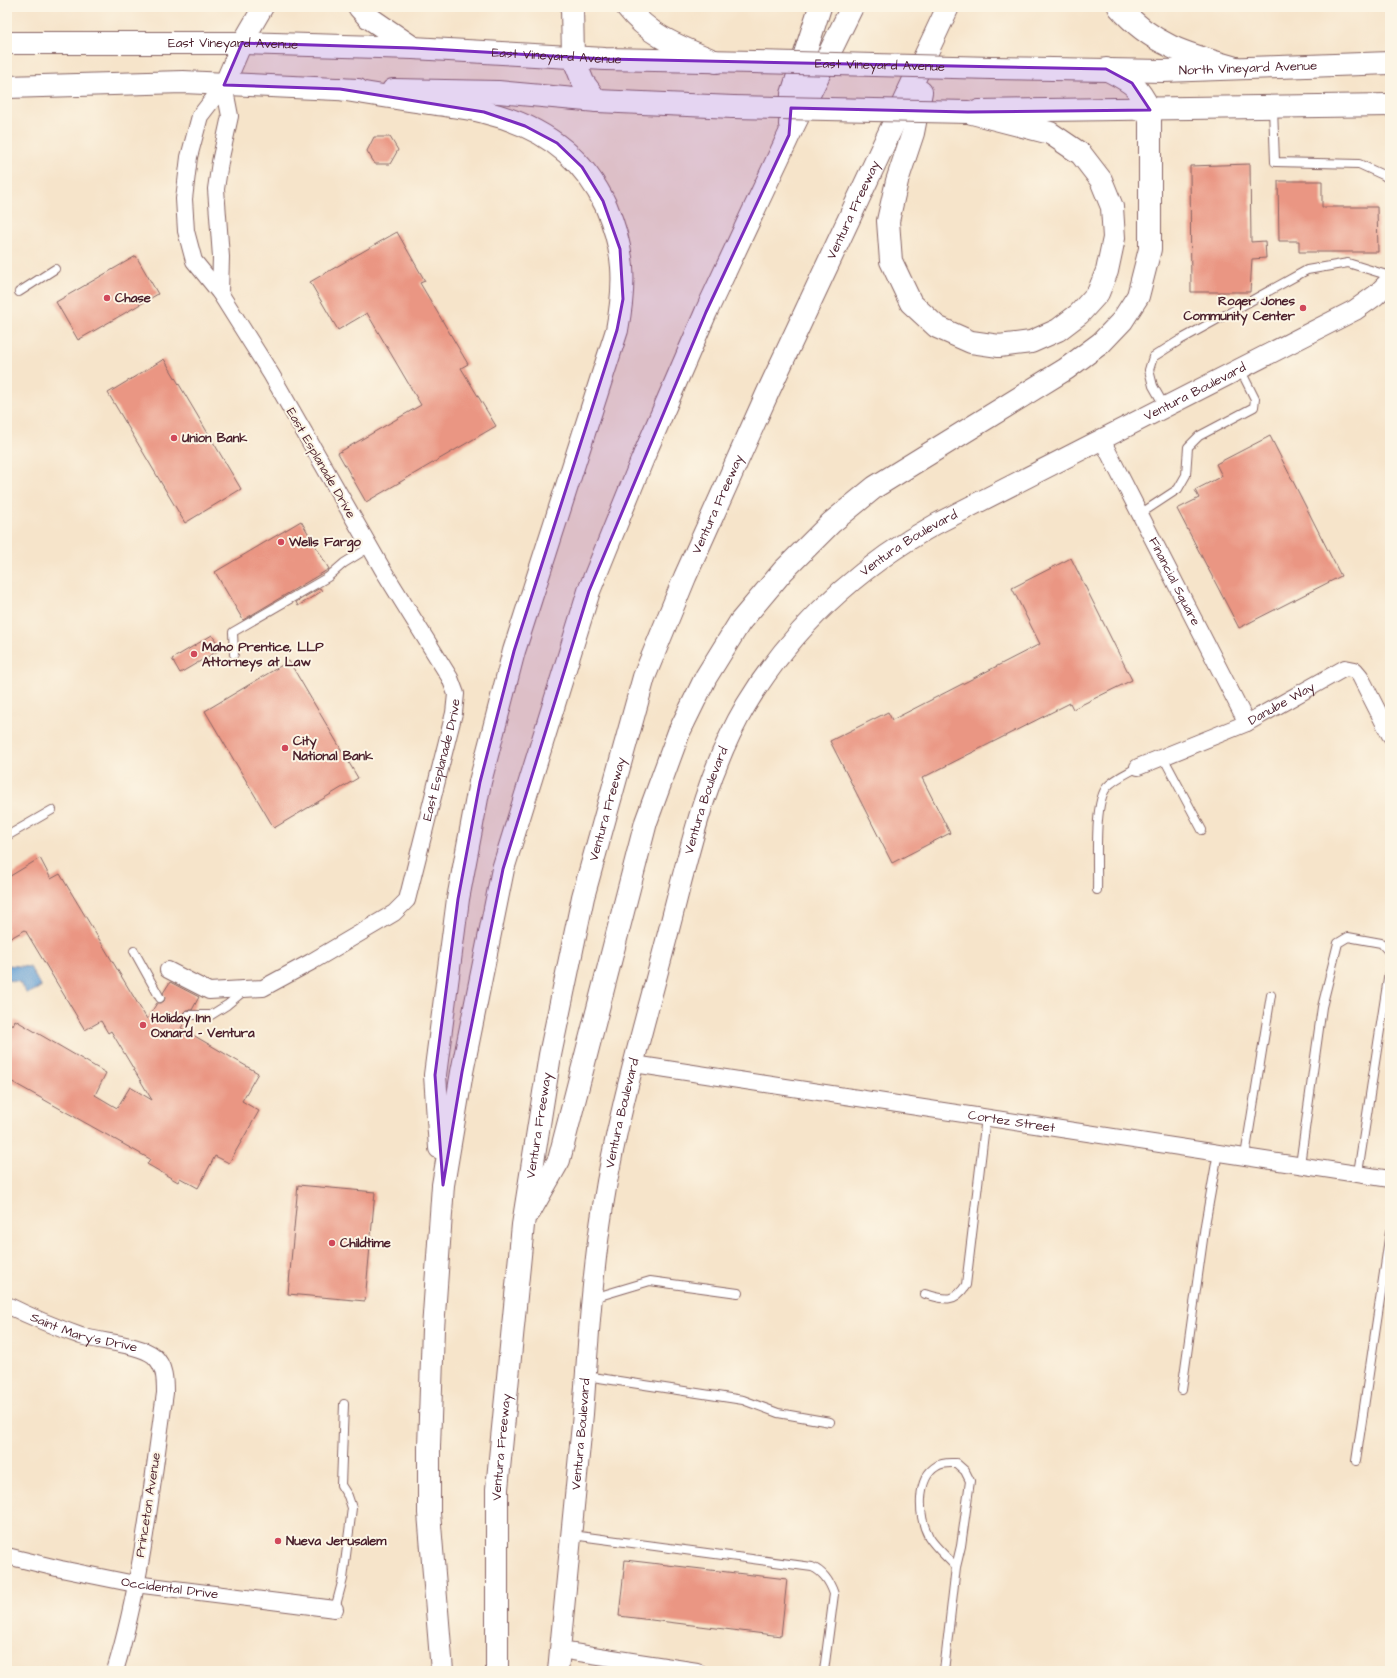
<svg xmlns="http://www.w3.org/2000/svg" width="1397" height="1678" viewBox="0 0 1397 1678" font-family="'Architects Daughter',sans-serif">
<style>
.water{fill:#639fd4;stroke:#565f80}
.building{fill:#ea9683}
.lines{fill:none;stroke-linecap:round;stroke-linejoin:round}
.service-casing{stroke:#866463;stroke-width:10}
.minor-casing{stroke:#866463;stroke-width:18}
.tertiary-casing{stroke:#866463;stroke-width:22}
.primary-casing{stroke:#866463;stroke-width:24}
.motorway-casing{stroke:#866463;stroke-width:24}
.service{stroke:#fff;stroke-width:8}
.minor{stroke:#fff;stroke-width:16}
.tertiary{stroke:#fff;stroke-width:20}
.primary{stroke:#fff;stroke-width:22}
.motorway{stroke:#fff;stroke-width:22}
.primary-bridge-casing{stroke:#866463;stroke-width:24;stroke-linecap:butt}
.primary-bridge{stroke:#fff;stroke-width:22}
.marked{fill:#7b2cbf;fill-opacity:0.2;stroke:#7b2cbf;stroke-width:3;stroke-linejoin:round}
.poi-dot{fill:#d1495b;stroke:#fcf5e5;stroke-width:1.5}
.labels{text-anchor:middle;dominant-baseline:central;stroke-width:4;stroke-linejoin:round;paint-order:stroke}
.street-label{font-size:13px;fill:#4a1f2b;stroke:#fcf5e5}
.poi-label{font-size:13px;font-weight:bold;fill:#4a1f2b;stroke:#fcf5e5;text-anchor:start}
</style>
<rect width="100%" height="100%" fill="#fcf5e5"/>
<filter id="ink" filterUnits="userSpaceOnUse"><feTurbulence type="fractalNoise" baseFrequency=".025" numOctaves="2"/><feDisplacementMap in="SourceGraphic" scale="8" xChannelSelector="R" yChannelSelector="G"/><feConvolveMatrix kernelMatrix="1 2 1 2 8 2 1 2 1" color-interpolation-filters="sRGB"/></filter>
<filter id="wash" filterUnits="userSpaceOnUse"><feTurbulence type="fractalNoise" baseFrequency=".012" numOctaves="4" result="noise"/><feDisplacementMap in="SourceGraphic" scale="16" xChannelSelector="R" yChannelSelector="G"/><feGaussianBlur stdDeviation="0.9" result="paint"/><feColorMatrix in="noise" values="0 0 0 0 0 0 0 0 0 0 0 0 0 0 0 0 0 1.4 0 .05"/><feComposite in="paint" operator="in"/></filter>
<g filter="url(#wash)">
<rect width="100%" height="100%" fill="#f6e4ca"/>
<path class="water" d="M7,965L30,967L41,987L27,994L19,982L7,980Z"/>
<g id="blocks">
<g class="building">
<path d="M374,137H390L398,150L390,164H375L367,151Z"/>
<path d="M1250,164L1251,242L1265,241L1266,258L1252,259L1250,292H1191L1190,166Z"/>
<path d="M1278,181H1322V207H1377L1378,252H1299V241H1279Z"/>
<path d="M397,232L425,281L420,283L468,364L461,368L496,426L366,502L338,453L421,405L367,313L338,330L310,282Z"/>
<path d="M136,256L158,294L78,340L56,302Z"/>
<path d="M164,359L241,489L185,523L108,393Z"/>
<path d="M1270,436L1341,576L1239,628L1177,509L1199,498L1195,490L1222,476L1216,464Z"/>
<path d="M301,521L329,569L243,620L215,572Z"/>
<path d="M1071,558L1132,680L1073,709L1070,703L922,778L950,833L892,863L830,741L888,712L892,720L1040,644L1012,588Z"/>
<path d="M320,588L322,591L298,606L296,602Z"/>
<path d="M212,635L221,649L180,673L172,659Z"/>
<path d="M289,661L358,778L274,828L205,711Z"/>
<path d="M40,858L51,879L60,874L147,1019L157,1003H160L164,1001L165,998L163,993L170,982L199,997L192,1010H186L183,1013V1017L186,1020L181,1028L258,1073L242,1101L259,1111L229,1163L215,1156L198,1188L180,1178L178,1182L147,1164L150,1159L7,1079V1022L13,1025L15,1020L106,1073L95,1095L117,1108L130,1087L152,1100L111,1031L108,1033L101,1021L85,1030L25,930L7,940V878Z"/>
<path d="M298,1185L375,1192L365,1301L288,1294Z"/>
<path d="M625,1560L787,1579L781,1636L619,1616Z"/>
</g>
</g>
</g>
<g filter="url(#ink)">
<use href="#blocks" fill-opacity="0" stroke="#866463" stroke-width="1"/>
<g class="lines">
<defs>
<g id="service">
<path d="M1273,108L1275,162L1359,164L1383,175L1390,180"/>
<path d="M19,292L55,269"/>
<path d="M1165,407L1153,386L1149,370L1153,357L1180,340L1307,270L1348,263L1390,276"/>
<path d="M1140,514L1178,489L1186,475L1188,447L1199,436L1254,407L1255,399L1240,369"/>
<path d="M234,654L233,632L328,577L344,563L370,547"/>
<path d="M1163,757L1202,830"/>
<path d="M7,836L52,810"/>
<path d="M1097,890C1098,867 1093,803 1107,787C1115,778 1128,773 1138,767"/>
<path d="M134,951L160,998"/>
<path d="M188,1015H211L227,1005L244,991"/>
<path d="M1245,1156L1271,995"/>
<path d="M1300,1165L1322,1007L1338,943L1348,937L1381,943L1390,953"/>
<path d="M1358,1173L1390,965"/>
<path d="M925,1294C943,1299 954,1304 966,1285L986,1117"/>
<path d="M593,1298L650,1281L738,1293"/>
<path d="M586,1376L743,1400L778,1413L830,1422"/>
<path d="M1182,1390L1205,1225L1218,1152"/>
<path d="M1356,1461L1390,1232"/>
<path d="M572,1535L812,1567C824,1572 830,1582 834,1594L824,1671"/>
<path d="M335,1609L343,1579L352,1508L348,1496L341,1485L344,1404"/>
<path d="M944,1671L956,1567L961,1546L970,1481L965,1471L956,1463C950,1463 943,1462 937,1466C916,1478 918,1517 929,1537C935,1547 947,1557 956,1567"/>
</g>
<g id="minor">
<path d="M220,293L221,257L216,189L220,162L230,116L224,85"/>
<path id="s1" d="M1102,440L1247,723"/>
<path id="s2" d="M1138,767L1247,723L1345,668L1355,670L1360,676L1390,735"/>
<path id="s3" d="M168,970L209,991L263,988L311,962L394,913L407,900L454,713L456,694L450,678L383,570L271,374L220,293L194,261L186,231L184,199L189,157L200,116L224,85"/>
<path id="s4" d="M634,1064L1390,1179"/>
<path id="s5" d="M7,1305C31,1317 55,1327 81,1336C100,1342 140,1344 154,1356C165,1366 165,1380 165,1393C152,1485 142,1582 115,1671"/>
<path id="s6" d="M7,1556L61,1569L135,1584L335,1609"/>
<path d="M560,1650L697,1671"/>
</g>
<g id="tertiary">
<path d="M224,85L242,43L263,7"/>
<path id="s7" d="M558,1671C566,1585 575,1499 583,1414C588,1345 592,1275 603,1206C617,1115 644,1026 667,937C688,858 704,776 746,705C793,627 857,568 936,524L1355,310L1376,295L1390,281"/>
</g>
<g id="primary">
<path d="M359,7L368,17L412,47"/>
<path id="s8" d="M7,43H242L413,48L605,59L754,62"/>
<path id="s9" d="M992,68L1163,71L1390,63"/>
<path d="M7,87L183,82L358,90"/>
<path d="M393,90L498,92L597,101L733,107"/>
<path d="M979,111L1390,105"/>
</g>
<g id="motorway">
<path d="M572,7L573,57L583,82L597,101"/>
<path d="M627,7C651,38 681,47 716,62"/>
<path d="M1119,7C1153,46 1189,55 1236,68"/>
<path d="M340,89C370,94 400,99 430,103C448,106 467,107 484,112C539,125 582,154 606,206C625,251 626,282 617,330L514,651L480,782L458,899L435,1075L440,1148"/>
<path d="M921,92L913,133L897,181L888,221L891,261L911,303L937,327L971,342L999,346L1031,342L1058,330L1079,314L1098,293L1107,271L1114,238L1112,207L1101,180L1081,154L1050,133L968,112"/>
<path d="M790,125L792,94L820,7"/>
<path d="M530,1211L559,1160L646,822L679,732L706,677L740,622L783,571L831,523L875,487L1066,369L1101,343L1122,321L1138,296L1150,249V110C1136,83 1132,83 1106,69"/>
<path d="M442,1671L429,1513V1447L433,1329L443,1185L462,1072L503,869L589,591L645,453L706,312L789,135L852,7"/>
<path id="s10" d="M497,1671V1489L523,1225L550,1055L583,897L644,677L685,577L768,392L948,7"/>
</g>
</defs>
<use href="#service" class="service-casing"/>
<use href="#minor" class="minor-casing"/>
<use href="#tertiary" class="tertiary-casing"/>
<use href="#primary" class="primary-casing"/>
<use href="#motorway" class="motorway-casing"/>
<use href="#service" class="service"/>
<use href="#minor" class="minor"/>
<use href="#tertiary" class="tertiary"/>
<use href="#primary" class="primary"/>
<use href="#motorway" class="motorway"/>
<defs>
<g id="primary-bridge">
<path id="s11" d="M754,62L992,68"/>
<path d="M733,107L968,112"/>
</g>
</defs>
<use href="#primary-bridge" class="primary-bridge-casing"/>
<use href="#primary-bridge" class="primary-bridge"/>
</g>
</g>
<path class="marked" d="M242,43L413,48L605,59L1106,69L1132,83L1150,110L968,112L791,108L789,135L706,312L589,591L503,869L462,1072L443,1185L435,1075L458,899L480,782L514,651L617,330L623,299L620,249L603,201L582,167L557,143L525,126L484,112L340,89L224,85Z"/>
<g class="poi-dot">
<circle cx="107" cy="298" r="4"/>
<circle cx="1303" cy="308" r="4"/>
<circle cx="174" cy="438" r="4"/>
<circle cx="281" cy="542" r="4"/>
<circle cx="194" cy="654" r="4"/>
<circle cx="285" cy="748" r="4"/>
<circle cx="143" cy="1025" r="4"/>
<circle cx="332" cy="1243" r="4"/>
<circle cx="278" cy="1541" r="4"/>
</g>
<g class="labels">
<g class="street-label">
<text stroke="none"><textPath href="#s8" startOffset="226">East Vineyard Avenue</textPath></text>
<text stroke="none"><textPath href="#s8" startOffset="550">East Vineyard Avenue</textPath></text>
<text stroke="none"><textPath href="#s11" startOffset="126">East Vineyard Avenue</textPath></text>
<text stroke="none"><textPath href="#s9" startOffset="256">North Vineyard Avenue</textPath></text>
<text stroke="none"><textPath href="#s10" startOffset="1521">Ventura Freeway</textPath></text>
<text stroke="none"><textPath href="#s7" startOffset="1546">Ventura Boulevard</textPath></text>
<text transform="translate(321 463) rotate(60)">East Esplanade Drive</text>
<text stroke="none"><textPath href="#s10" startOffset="1197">Ventura Freeway</textPath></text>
<text stroke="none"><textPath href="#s7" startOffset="1222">Ventura Boulevard</textPath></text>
<text stroke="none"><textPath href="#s1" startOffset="159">Financial Square</textPath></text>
<text stroke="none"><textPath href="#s2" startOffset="157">Danube Way</textPath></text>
<text stroke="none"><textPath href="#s3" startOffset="414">East Esplanade Drive</textPath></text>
<text stroke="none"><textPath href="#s7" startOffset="886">Ventura Boulevard</textPath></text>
<text stroke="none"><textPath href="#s10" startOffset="872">Ventura Freeway</textPath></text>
<text stroke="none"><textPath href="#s7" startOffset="562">Ventura Boulevard</textPath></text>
<text stroke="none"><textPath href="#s4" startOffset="382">Cortez Street</textPath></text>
<text stroke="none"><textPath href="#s10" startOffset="548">Ventura Freeway</textPath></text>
<text stroke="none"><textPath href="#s5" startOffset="82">Saint Mary's Drive</textPath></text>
<text stroke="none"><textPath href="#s7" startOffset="238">Ventura Boulevard</textPath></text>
<text stroke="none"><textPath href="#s10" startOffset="224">Ventura Freeway</textPath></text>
<text transform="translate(148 1505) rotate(-81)">Princeton Avenue</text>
<text stroke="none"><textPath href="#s6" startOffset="166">Occidental Drive</textPath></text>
</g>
<g class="poi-label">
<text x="115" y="298">Chase</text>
<text x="1295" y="301" text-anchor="end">Roger Jones<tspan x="1295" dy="15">Community Center</tspan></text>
<text x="182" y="438">Union Bank</text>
<text x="289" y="542">Wells Fargo</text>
<text x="202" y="647">Maho Prentice, LLP<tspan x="202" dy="15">Attorneys at Law</tspan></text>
<text x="293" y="741">City<tspan x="293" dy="15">National Bank</tspan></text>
<text x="151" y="1018">Holiday Inn<tspan x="151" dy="15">Oxnard - Ventura</tspan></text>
<text x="340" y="1243">Childtime</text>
<text x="286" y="1541">Nueva Jerusalem</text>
</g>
</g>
<rect width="1397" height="1678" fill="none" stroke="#fcf5e5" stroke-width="24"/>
</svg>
